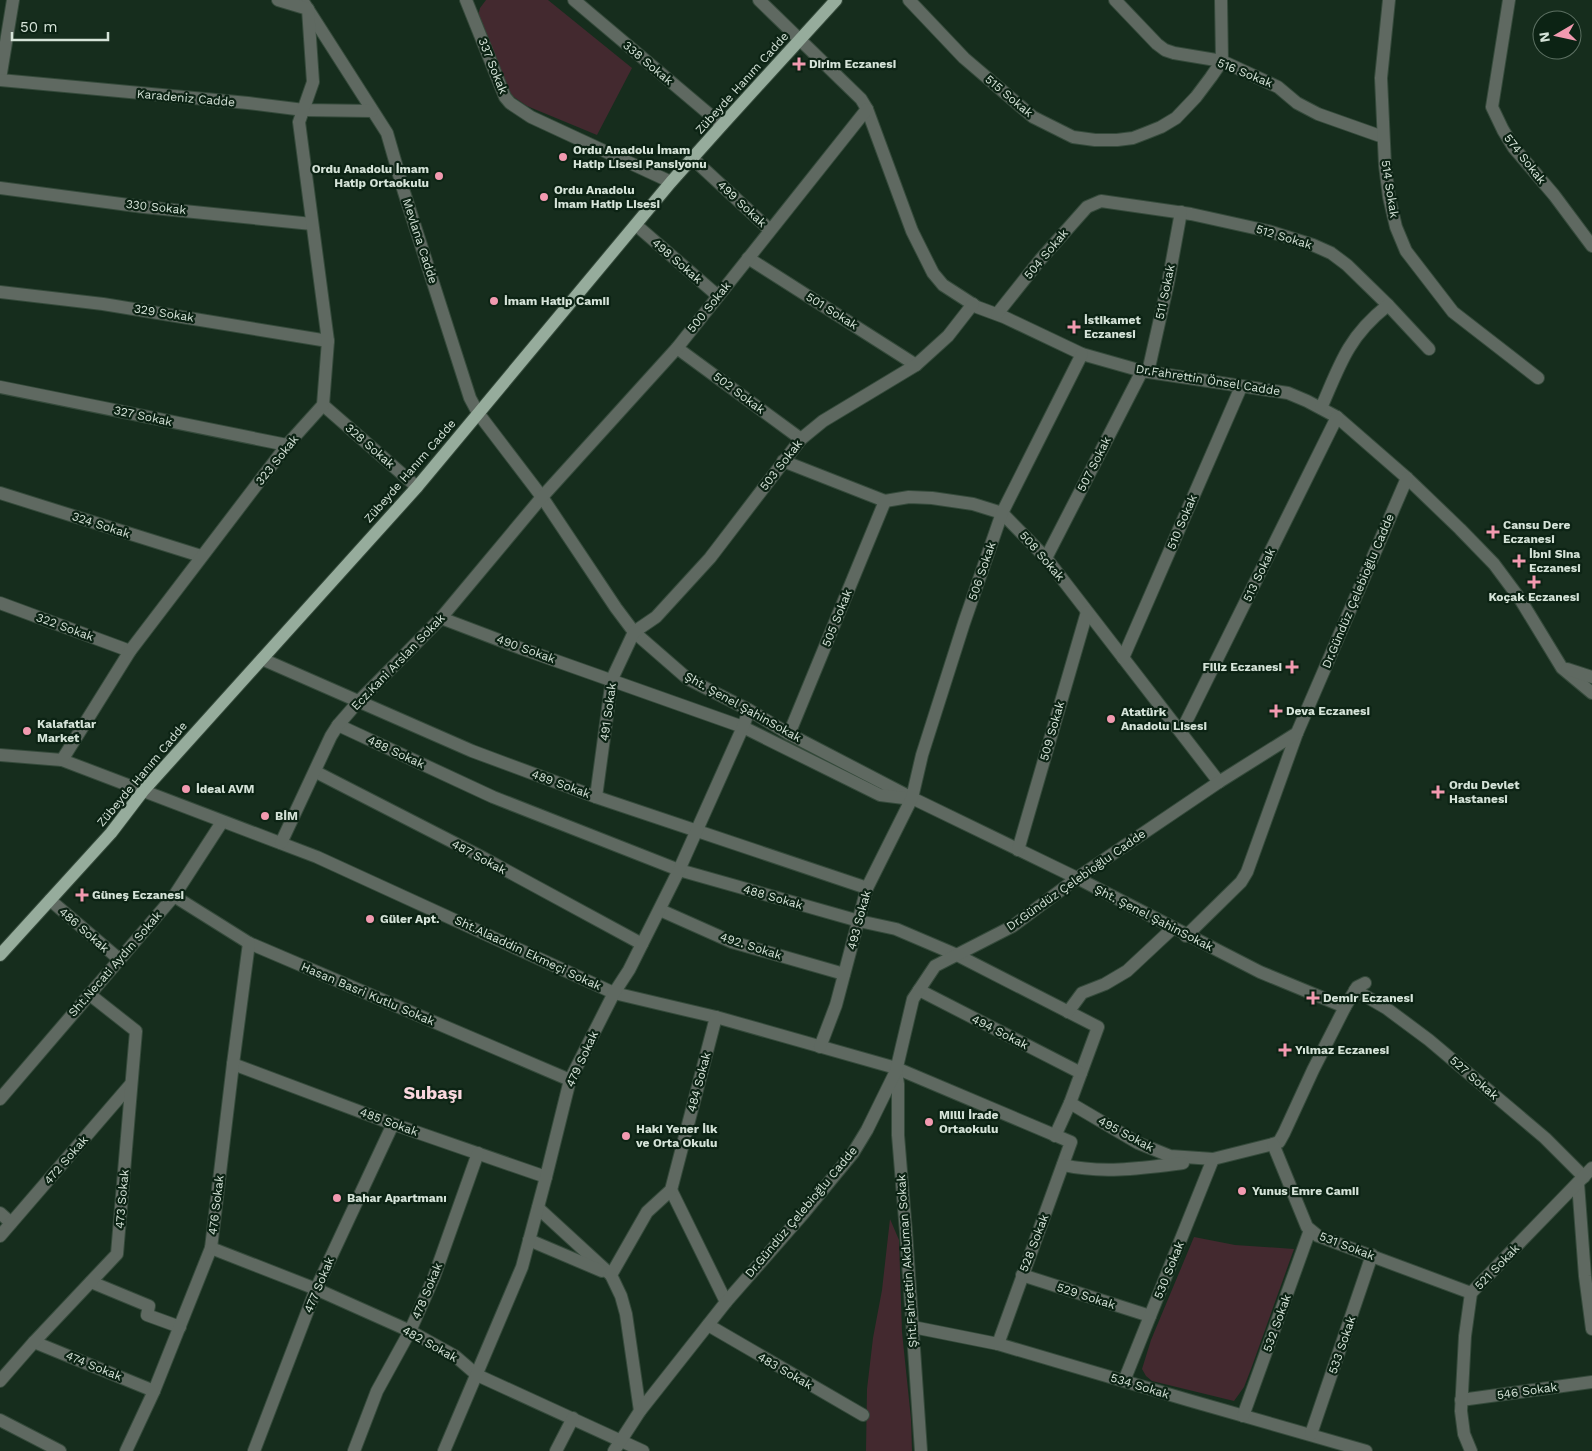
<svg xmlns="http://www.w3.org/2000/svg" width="1592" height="1451" viewBox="0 0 1592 1451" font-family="'Work Sans',sans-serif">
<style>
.green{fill:#43292f}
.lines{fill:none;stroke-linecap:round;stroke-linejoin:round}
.minor-casing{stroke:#354a3b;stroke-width:14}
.major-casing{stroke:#354a3b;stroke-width:14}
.minor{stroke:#5f6961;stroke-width:12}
.major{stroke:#96ac9c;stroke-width:12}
.poi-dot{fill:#f29ab0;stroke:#0c2314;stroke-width:2}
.labels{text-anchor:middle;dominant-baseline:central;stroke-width:4.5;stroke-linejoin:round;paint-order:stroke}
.street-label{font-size:12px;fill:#d5e3d8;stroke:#0c2314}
.poi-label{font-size:12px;font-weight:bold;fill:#d5e3d8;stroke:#0c2314;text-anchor:start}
.district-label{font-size:18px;font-weight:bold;fill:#fad7de;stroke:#0c2314}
</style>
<rect width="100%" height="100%" fill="#162d1d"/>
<g class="green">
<path d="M486,0H548L632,68L597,135L527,106L511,95L478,16L480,8Z"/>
<path d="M890,1219L899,1240L902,1332L911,1419L912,1451H866L867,1389L873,1338L882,1290Z"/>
<path d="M1194,1237L1235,1245L1294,1249L1251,1369L1244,1387L1234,1401L1152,1381L1146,1376L1142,1369L1151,1340Z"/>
</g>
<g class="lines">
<defs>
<g id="minor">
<path d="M302,0L387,133L404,192L470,398L478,413L542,497L616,608L634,632L688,679L749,710L789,734L912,798L1077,878L1260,972L1345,1007"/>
<path d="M466,0L505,97L510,103L531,117L671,182"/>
<path d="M574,0L722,125"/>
<path d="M759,0L861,99L867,109L912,231L933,273L943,285L977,307L1004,317L1082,354L1142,371L1288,393L1307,401L1337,417L1407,478L1460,529L1494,564L1520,599L1562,668L1592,693"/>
<path d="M909,0L964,58L1033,117L1073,137L1095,140H1117L1133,138L1146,133L1161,127L1176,118L1196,97L1211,77L1222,61L1221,0"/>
<path d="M1115,0L1157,44L1165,50L1174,53L1222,61L1278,87L1297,103L1318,114L1383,137"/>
<path d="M1389,0L1381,78L1385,165L1389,197L1396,227L1406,251L1453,312L1538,378"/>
<path d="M1509,0L1492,107L1503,130L1514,148L1554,195L1592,246"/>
<path d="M0,79L13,0"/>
<path d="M0,80L248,103L304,110L372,111"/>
<path d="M692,158L770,230"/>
<path d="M0,188L144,207L312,224"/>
<path d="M636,225L718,296"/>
<path d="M748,258L916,365"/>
<path d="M0,292L103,304L328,341"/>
<path d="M997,314L1040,260L1087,207L1101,201L1191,214L1268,231L1313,245L1331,253L1347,265L1388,305L1429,349"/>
<path d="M677,348L801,439"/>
<path d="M1148,372L1168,283L1181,212"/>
<path d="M0,387L287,445"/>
<path d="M323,405L417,487"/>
<path d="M1321,408C1330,388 1338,366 1349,348C1359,331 1373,317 1388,305"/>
<path d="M783,461L885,501L909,497L932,498L973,504L1002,513L1046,558L1219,782"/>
<path d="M0,493L201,556"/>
<path d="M1046,558L1142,371"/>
<path d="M0,603L130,651"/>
<path d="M441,618L520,648L743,727L880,795L904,798"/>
<path d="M1123,658L1241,387"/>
<path d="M262,659L472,751L596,797L867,888"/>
<path d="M1567,669L1592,677"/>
<path d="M338,725L493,797L679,870L859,921L896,929L957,955L1098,1027L1070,1103L1055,1136"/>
<path d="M1181,732L1337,417"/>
<path d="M789,734L885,501"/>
<path d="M0,755L62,760L317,857L614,993L716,1017L896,1068L1071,1142L998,1344"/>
<path d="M62,760L130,651L287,445L323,405L328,341L299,122L313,82L308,9L278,0"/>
<path d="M316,772L476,854L642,944"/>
<path d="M596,797L612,679L634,632L656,617L710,558L801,439L823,421L916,365L948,336L973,304"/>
<path d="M281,843L331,736L338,725L358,702L441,618L542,497L677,348L867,109"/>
<path d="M1018,850L1087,612"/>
<path d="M174,896L249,943L570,1080"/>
<path d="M50,900L119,959"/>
<path d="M660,910L732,942L844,974"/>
<path d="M1186,936L1241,882L1247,872L1297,733"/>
<path d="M919,990L1081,1073"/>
<path d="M1355,990L1386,1008L1429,1040L1545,1138L1584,1177"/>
<path d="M1068,1012L1082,993L1105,984L1127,971L1173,928"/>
<path d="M820,1047L836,1005L867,888L912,798L922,755L964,623L1002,513L1082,354"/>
<path d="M233,1064L393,1124L546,1177"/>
<path d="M896,1071L898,1084V1135L906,1232L921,1451"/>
<path d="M0,1099L174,896L222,822"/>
<path d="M1070,1103L1138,1143L1170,1156L1213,1159L1273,1144L1279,1142L1284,1133L1313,1070L1345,1007L1357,987L1365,983"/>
<path d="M1273,1144L1307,1227L1318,1236L1471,1293"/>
<path d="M1063,1165C1103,1174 1143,1168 1183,1163"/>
<path d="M1578,1183L1585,1276L1592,1329"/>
<path d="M671,1190L726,1302"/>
<path d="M538,1208L611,1275"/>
<path d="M0,1213L11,1223"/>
<path d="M0,1236L131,1084"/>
<path d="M529,1240L602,1271"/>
<path d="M211,1248L316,1289L410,1331L455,1356L477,1375L643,1451"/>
<path d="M1022,1275L1150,1316"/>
<path d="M91,1282L149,1306L147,1315L180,1327"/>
<path d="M708,1325L863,1415"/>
<path d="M913,1327L998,1344L1188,1400L1366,1451"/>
<path d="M34,1342L154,1391"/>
<path d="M0,1381L34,1342L117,1254L136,1031L89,994"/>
<path d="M1124,1381L1213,1159"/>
<path d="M1461,1400L1592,1382"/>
<path d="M640,1411L626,1314L621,1296L611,1275L647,1212L671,1190L716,1017"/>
<path d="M1243,1416L1310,1230"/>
<path d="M0,1420L60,1451"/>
<path d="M1311,1434L1372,1255"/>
<path d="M126,1451L154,1391L211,1248L233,1064L249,943"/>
<path d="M254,1451L316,1289L393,1124"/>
<path d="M354,1451L377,1391L410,1331L434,1277L478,1153"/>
<path d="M444,1451L522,1267L546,1177L570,1080L614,993L629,970L679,870L743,727L749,710"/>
<path d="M556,1451L573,1418"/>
<path d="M614,1451L640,1411L726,1302L803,1214L853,1153L867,1130L896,1071L913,999L935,966L1013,926L1077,878L1219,782L1297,733L1407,478"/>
<path d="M1471,1451L1464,1434L1461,1411L1465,1336L1471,1293L1592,1168"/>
</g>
<path id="major" d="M0,955L111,833L143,791L417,487L671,182L722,125L836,0"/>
</defs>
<use href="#minor" class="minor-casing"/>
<use href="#major" class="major-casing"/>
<use href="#minor" class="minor"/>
<use href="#major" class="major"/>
</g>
<g class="poi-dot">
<path d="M796.5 56.5h5v5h5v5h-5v5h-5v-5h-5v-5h5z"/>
<circle cx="563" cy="157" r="5"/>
<circle cx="439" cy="176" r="5"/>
<circle cx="544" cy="197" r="5"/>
<circle cx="494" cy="301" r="5"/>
<path d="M1071.5 319.5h5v5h5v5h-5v5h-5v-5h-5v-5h5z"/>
<path d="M1490.5 524.5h5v5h5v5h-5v5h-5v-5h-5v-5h5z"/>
<path d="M1516.5 553.5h5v5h5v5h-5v5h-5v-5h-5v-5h5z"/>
<path d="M1531.5 574.5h5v5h5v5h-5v5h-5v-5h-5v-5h5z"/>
<path d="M1289.5 659.5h5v5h5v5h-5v5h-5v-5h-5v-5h5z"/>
<path d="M1273.5 703.5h5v5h5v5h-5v5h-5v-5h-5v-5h5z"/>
<circle cx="1111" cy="719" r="5"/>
<circle cx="27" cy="731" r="5"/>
<circle cx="186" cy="789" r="5"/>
<path d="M1435.5 784.5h5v5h5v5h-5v5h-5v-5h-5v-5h5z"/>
<circle cx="265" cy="816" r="5"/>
<path d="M79.5 887.5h5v5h5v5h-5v5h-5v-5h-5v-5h5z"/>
<circle cx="370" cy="919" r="5"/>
<path d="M1310.5 990.5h5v5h5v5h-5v5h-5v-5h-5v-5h5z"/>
<path d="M1282.5 1042.5h5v5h5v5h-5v5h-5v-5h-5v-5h5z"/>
<circle cx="929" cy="1122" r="5"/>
<circle cx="626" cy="1136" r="5"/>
<circle cx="1242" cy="1191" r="5"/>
<circle cx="337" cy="1198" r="5"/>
</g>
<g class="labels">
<g class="street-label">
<text transform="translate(648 63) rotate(40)">338 Sokak</text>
<text transform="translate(493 66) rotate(68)">337 Sokak</text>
<text transform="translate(1245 73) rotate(22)">516 Sokak</text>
<text transform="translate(742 83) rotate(-48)">Zübeyde Hanım Cadde</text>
<text transform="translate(1009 96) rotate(40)">515 Sokak</text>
<text transform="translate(186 98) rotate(5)">Karadeniz Cadde</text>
<text transform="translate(1525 159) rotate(52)">574 Sokak</text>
<text transform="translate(1390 189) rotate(81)">514 Sokak</text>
<text transform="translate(742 204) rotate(43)">499 Sokak</text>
<text transform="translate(156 207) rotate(6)">330 Sokak</text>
<text transform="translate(1284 237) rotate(17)">512 Sokak</text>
<text transform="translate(420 241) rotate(72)">Mevlana Cadde</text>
<text transform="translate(1046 254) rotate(-50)">504 Sokak</text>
<text transform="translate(677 261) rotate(41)">498 Sokak</text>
<text transform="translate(1165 292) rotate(-78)">511 Sokak</text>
<text transform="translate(709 307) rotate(-51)">500 Sokak</text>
<text transform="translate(832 311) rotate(32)">501 Sokak</text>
<text transform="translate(164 313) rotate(9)">329 Sokak</text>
<text transform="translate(1208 380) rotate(9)">Dr.Fahrettin Önsel Cadde</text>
<text transform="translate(739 393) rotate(37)">502 Sokak</text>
<text transform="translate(143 416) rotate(12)">327 Sokak</text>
<text transform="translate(370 446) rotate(41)">328 Sokak</text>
<text transform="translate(277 460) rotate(-51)">323 Sokak</text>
<text transform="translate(1094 464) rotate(-63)">507 Sokak</text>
<text transform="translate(781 465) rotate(-52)">503 Sokak</text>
<text transform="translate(410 471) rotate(-49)">Zübeyde Hanım Cadde</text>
<text transform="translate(1182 522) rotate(-67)">510 Sokak</text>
<text transform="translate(101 525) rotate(18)">324 Sokak</text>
<text transform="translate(1042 556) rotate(49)">508 Sokak</text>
<text transform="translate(982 571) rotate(-71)">506 Sokak</text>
<text transform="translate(1259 575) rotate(-64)">513 Sokak</text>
<text transform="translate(1358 591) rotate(-67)">Dr.Gündüz Çelebioğlu Cadde</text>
<text transform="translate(837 618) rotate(-68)">505 Sokak</text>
<text transform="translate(65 627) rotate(20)">322 Sokak</text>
<text transform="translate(526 649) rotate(20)">490 Sokak</text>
<text transform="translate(398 662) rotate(-46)">Ecz.Kani Arslan Sokak</text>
<text transform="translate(743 707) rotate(29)">Şht. Şenel ŞahinSokak</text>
<text transform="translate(608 712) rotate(-82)">491 Sokak</text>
<text transform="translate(1052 731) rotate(-74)">509 Sokak</text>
<text transform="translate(396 752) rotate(25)">488 Sokak</text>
<text transform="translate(142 774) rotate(-50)">Zübeyde Hanım Cadde</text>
<text transform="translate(561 784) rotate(20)">489 Sokak</text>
<text transform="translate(479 857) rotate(28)">487 Sokak</text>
<text transform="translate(1076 880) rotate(-35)">Dr.Gündüz Çelebioğlu Cadde</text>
<text transform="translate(773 897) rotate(16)">488 Sokak</text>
<text transform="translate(1154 918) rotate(27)">Şht. Şenel ŞahinSokak</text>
<text transform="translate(859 920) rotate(-75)">493 Sokak</text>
<text transform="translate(84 930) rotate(41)">486 Sokak</text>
<text transform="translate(751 946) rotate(18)">492. Sokak</text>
<text transform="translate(528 953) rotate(25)">Sht.Alaaddin Ekmeçi Sokak</text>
<text transform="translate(115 964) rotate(-49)">Sht.Necati Aydın Sokak</text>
<text transform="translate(368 994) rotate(23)">Hasan Basri Kutlu Sokak</text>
<text transform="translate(1000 1032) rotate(27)">494 Sokak</text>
<text transform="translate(582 1059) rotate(-65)">479 Sokak</text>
<text transform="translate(1474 1078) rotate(41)">527 Sokak</text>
<text transform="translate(699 1082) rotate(-75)">484 Sokak</text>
<text transform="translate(389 1122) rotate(20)">485 Sokak</text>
<text transform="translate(1126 1134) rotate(28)">495 Sokak</text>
<text transform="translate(66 1160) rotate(-49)">472 Sokak</text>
<text transform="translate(122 1199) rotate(-85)">473 Sokak</text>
<text transform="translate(216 1205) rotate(-83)">476 Sokak</text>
<text transform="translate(801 1212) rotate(-50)">Dr.Gündüz Çelebioğlu Cadde</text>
<text transform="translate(1034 1243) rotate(-69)">528 Sokak</text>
<text transform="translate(1347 1246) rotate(21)">531 Sokak</text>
<text transform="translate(907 1261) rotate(-94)">Şht.Fahrettin Akduman Sokak</text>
<text transform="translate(1497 1267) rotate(-46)">521 Sokak</text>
<text transform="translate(1169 1270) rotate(-68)">530 Sokak</text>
<text transform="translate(319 1285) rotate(-67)">477 Sokak</text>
<text transform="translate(427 1291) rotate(-67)">478 Sokak</text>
<text transform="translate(1086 1296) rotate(18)">529 Sokak</text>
<text transform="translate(1277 1323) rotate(-70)">532 Sokak</text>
<text transform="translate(430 1344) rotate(29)">482 Sokak</text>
<text transform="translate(1342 1345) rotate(-71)">533 Sokak</text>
<text transform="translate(94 1366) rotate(22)">474 Sokak</text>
<text transform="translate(785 1371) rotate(30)">483 Sokak</text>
<text transform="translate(1140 1386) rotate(17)">534 Sokak</text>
<text transform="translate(1527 1391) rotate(-8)">546 Sokak</text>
</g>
<g class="poi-label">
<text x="809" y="64">Dirim Eczanesi</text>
<text x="573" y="150">Ordu Anadolu İmam<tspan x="573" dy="14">Hatip Lisesi Pansiyonu</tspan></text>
<text x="429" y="169" text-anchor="end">Ordu Anadolu İmam<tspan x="429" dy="14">Hatip Ortaokulu</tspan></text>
<text x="554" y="190">Ordu Anadolu<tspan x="554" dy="14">İmam Hatip Lisesi</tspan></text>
<text x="504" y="301">İmam Hatip Camii</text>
<text x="1084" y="320">İstikamet<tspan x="1084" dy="14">Eczanesi</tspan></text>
<text x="1503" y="525">Cansu Dere<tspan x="1503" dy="14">Eczanesi</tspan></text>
<text x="1529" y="554">İbni Sina<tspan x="1529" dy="14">Eczanesi</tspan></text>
<text x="1534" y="597" text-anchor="middle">Koçak Eczanesi</text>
<text x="1282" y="667" text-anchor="end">Filiz Eczanesi</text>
<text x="1286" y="711">Deva Eczanesi</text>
<text x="1121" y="712">Atatürk<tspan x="1121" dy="14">Anadolu Lisesi</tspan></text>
<text x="37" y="724">Kalafatlar<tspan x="37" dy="14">Market</tspan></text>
<text x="1449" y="785">Ordu Devlet<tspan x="1449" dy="14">Hastanesi</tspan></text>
<text x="196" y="789">İdeal AVM</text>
<text x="275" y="816">BİM</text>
<text x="92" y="895">Güneş Eczanesi</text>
<text x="380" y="919">Güler Apt.</text>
<text x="1323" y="998">Demir Eczanesi</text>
<text x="1295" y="1050">Yılmaz Eczanesi</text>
<text x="939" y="1115">Milli İrade<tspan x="939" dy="14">Ortaokulu</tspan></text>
<text x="636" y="1129">Haki Yener İlk<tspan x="636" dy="14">ve Orta Okulu</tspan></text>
<text x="1252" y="1191">Yunus Emre Camii</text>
<text x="347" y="1198">Bahar Apartmanı</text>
</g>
<g class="district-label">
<text x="433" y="1092">Subaşı</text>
</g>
</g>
<g transform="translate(1557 35) rotate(261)"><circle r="24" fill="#0c2314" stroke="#5c7062"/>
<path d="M0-4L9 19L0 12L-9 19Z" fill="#f29ab0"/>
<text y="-8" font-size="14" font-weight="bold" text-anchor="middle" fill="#d5e3d8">N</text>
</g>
<path d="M12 32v8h96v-8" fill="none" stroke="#d5e3d8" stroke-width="2.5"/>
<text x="20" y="32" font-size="15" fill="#d5e3d8" stroke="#0c2314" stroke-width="4" paint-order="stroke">50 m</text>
</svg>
